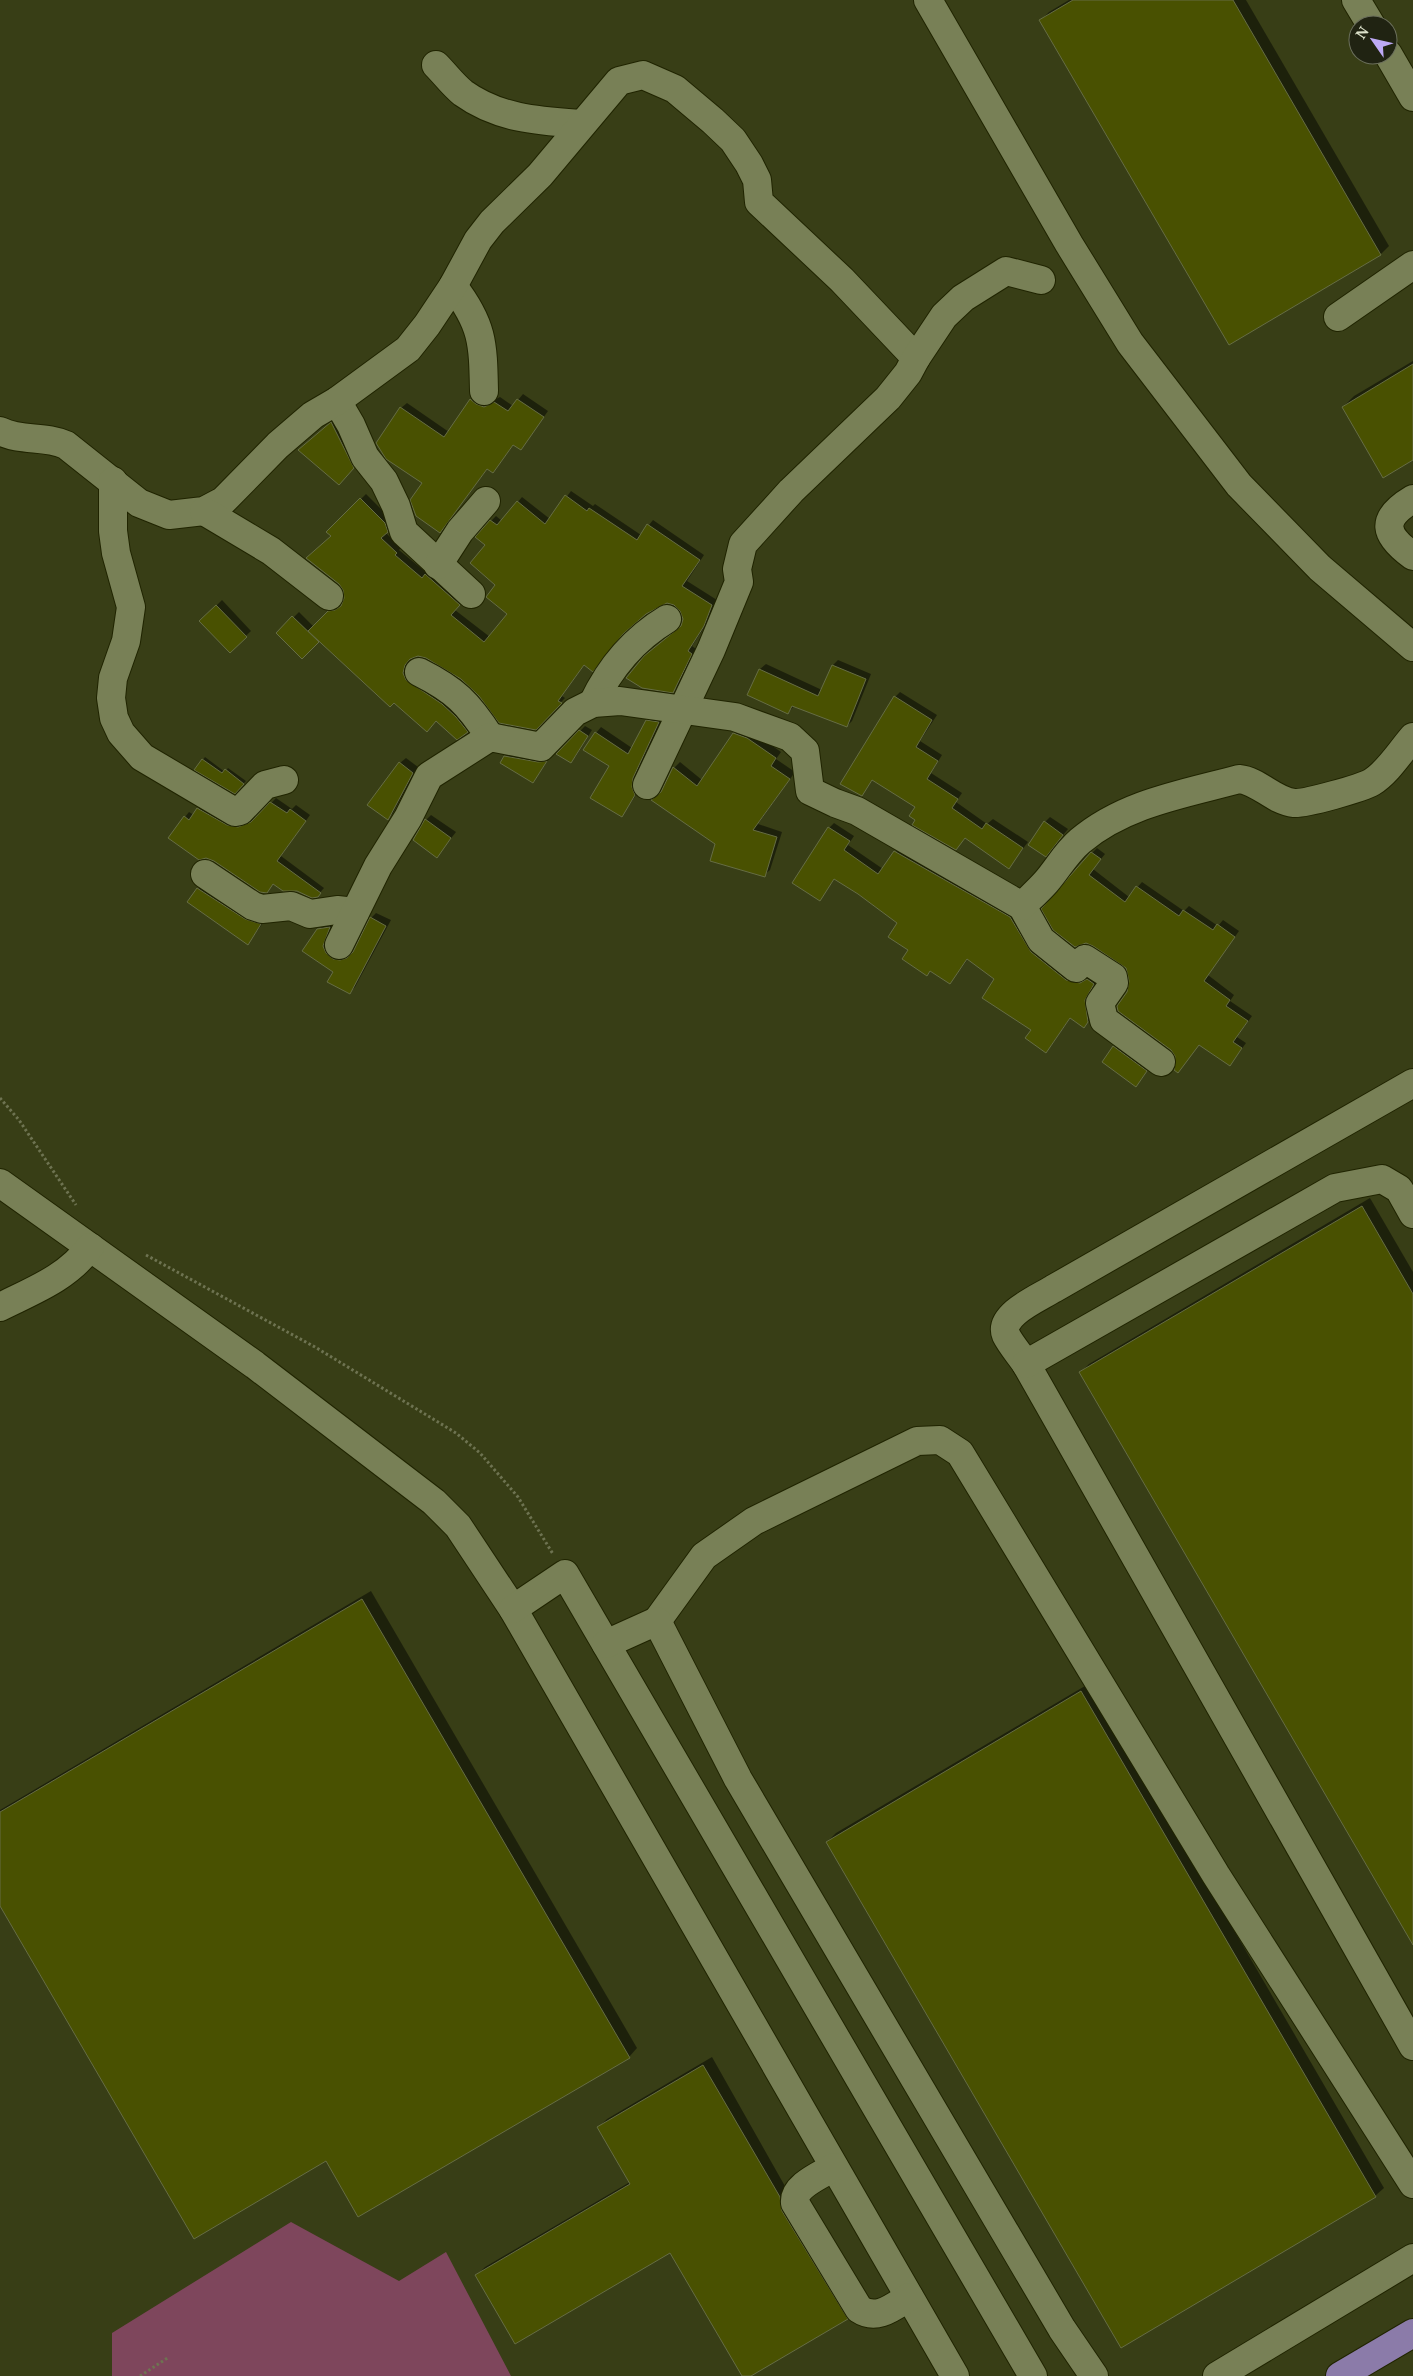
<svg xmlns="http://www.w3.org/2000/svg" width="1413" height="2376" viewBox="0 0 1413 2376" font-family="'Noto Serif',serif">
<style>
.green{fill:#7e465c}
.shadow{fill:#0007}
.building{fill:#495101;stroke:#666d44}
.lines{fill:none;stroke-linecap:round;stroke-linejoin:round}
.minor-casing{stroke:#202400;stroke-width:30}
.major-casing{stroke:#202400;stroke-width:30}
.path{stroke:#6e7351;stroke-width:3;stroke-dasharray:2.5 2.5;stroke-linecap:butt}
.minor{stroke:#788056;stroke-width:28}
.major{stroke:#8b7ba9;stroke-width:28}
</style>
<rect width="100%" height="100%" fill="#383e16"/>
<path class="green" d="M291,2222L399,2281L446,2252L511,2376H112V2333Z"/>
<g class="shadow">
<path d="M1069,0H1246L1389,246L1381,254L1229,344L1041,20L1049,12Z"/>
<path d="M1413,361V458L1343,407L1354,396Z"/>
<path d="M477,394L490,402L500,397L513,406L523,394L548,411L521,449L514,444L493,472L488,468L440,531L401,408L407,403L449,432Z"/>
<path d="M337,418L358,462L344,478L305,444Z"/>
<path d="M571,491L593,506L595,504L641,535L653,520L704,555L687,581L717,600L709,620L692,646L696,649L678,686L673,691L684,618L681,610L674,604L665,602L646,613L585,664L562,696L565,698L535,729L480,695L461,678L427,657L419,655L410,659L408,667L447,699L472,727L467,732L437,720L319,640L302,657L278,633L299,612L314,627L334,607L342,606L346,598L332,536L328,532L366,494L390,518L392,525L385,532L401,548L399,550L428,574L431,570L464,599L455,610L490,637L508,614L497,585L487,545L491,521L496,516L502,521L522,497L550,519Z"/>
<path d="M222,600L251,631L230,651L201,621Z"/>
<path d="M838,660L871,674L852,721L847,726L795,705L788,713L749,695L760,669L766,664L822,690L833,665Z"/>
<path d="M900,692L937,715L920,741L942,755L931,773L962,793L956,802L987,824L993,819L1028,842L1009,867L966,837L956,849L917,820V806L873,779L862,795L895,697Z"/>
<path d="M653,716L664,717L638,772L636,781L640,789L622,816L610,766L596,733L601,727L632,748Z"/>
<path d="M585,726L592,730L576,756L570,762L558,754Z"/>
<path d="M740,728L753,732L781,752L776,759L795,772L758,824L782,832L770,870L764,875L717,843L663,790L674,768L680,762L702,780Z"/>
<path d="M511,751L550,757L533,782L505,757Z"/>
<path d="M205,757L225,772L228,768L246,781L235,792L196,769Z"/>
<path d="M406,758L418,767L393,813L388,819L400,763Z"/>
<path d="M276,798L292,809L296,805L310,815L281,856L324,888L317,896L274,883L267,891L185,817L189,812L194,815L203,804L243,823L257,818Z"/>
<path d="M431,815L456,832L437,856L426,820Z"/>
<path d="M1050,817L1068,829L1051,850L1045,822Z"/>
<path d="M834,823L854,836L848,845L883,869L901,846L1016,912L1072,975L1086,978L1093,974L1099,978L1089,994L1093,1016L1089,1021L1084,1026L1071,1017L1051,1046L1033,1029L996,979L968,959L950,983L931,970L927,974L910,950L899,923L835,878L820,899L829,828Z"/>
<path d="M1097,848L1105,854L1093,869L1129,897L1142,882L1184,911L1189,906L1218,926L1223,920L1239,931L1208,975L1234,995L1230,1001L1252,1016L1237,1037L1246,1043L1230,1065L1199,1044L1177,1056L1128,992L1131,981L1127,967L1094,945L1086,942L1075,946L1092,853Z"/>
<path d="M203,883L266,919L248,943L189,901Z"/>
<path d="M376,913L391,920L355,987L350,992L334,971L304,951L324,924L334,922L328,939L347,956L353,953L371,918Z"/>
<path d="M1120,1042L1151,1065L1141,1080L1114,1047Z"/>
<path d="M1370,1198L1413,1272V1943L1081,1372L1089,1364Z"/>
<path d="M371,1591L637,2048L629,2057L0,1903V1810Z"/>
<path d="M1090,1683L1384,2188L1375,2196L827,1842L836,1833Z"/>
<path d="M712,2057L855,2310L847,2318L749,2376H743L671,2251L477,2275L485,2267L630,2182L599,2127L607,2119Z"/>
</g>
<g class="building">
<path d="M1073,0H1233L1381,255L1229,345L1039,20Z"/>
<path d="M1413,364V460L1383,478L1342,407Z"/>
<path d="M470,399L476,404L484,407L494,402L508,411L517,399L544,417L521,450L513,445L493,473L487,469L440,533L416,516L410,500L422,483L386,459L376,443L400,407L444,437Z"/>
<path d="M331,422L354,468L339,485L298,450Z"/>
<path d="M565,495L587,511L589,508L637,540L647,524L700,560L682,586L712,605L704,626L688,651L692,654L673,693L642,688L626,678L644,656L681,626L683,619L680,611L674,605L667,603L646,614L623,634L593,672L584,665L558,701L562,703L536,730L499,723L479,696L461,679L426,658L418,656L410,659L405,665L403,673L406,680L442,704L456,717L468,732L457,740L436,721L427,732L394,703L390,707L308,631L328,611L335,610L341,606L344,598L343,590L339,584L306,558L331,536L326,532L360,498L385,523L388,532L381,538L397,553L395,555L422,578L425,574L460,605L451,615L484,642L507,614L486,597L495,585L470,563L485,545L475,537L490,520L497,525L517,501L545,524Z"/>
<path d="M216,605L247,637L230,653L199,621Z"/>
<path d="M292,616L319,642L302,659L276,633Z"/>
<path d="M832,665L866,679L847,727L792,706L788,714L747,695L759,669L818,696Z"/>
<path d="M894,696L932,720L916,747L938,761L927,779L958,799L952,808L982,829L986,823L1023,848L1009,869L965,838L956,850L912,825L915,820L909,816L915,807L872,780L862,796L840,784Z"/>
<path d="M646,720L659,722L633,778L632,787L635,795L622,817L590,798L609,766L583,750L595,732L628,754Z"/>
<path d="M579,730L588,736L571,763L556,754Z"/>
<path d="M733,733L747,738L776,758L771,766L790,779L753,830L777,837L765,877L710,861L715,844L651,800L661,792L673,767L697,786Z"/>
<path d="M504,756L538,762L547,761L533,783L500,763Z"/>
<path d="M202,759L222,773L225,769L244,784L235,794L194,770Z"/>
<path d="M399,762L413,773L388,820L367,805Z"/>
<path d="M270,802L287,813L290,809L306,821L277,861L321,893L318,897L312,898L297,891H283L273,884L267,893L260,892L214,861L206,858L199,860L168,838L184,816L189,820L197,808L227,825L238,827L251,822Z"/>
<path d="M425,819L451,838L437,858L413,840Z"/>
<path d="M1044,821L1063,835L1046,857L1028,845Z"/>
<path d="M828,827L850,841L844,850L878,874L894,851L1010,917L1031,952L1066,980L1080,983L1087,979L1094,984L1085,1000L1088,1022L1084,1028L1070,1018L1046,1053L1025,1038L1031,1030L982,998L994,979L967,959L950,984L930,971L927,976L902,959L908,950L888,937L897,923L858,894L834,879L820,901L792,883Z"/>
<path d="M1091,852L1101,859L1089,875L1125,902L1136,886L1179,916L1183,910L1213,930L1217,924L1235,937L1204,981L1230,1000L1226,1006L1248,1021L1233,1042L1242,1048L1230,1066L1199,1045L1178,1073L1174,1070L1175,1056L1171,1050L1118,1011L1117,1006L1127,992L1129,981L1126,968L1093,946L1086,943L1075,947L1053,930L1041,909Z"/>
<path d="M197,888L245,919L261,924L248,945L187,902Z"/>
<path d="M370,917L386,926L350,994L327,982L333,972L302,951L317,929L330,927L323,946L326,953L333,959L340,960L347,958L353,952Z"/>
<path d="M1113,1046L1147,1071L1136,1087L1102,1062Z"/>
<path d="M1362,1206L1413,1294V1945L1079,1372Z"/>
<path d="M362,1599L630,2058L358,2217L326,2161L194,2239L0,1906V1812Z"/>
<path d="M1081,1691L1376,2197L1121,2348L826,1842Z"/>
<path d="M703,2065L780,2197L782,2211L848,2319L751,2376H742L670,2253L515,2344L475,2275L630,2184L597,2127Z"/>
</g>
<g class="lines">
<defs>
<g id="minor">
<path d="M928,0L1069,244L1130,343L1239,485L1320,568L1413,647"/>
<path d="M1356,0L1371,25"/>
<path d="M1388,54L1413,97"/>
<path d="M436,65C445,74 453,85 463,93C499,119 540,121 582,124"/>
<path d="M453,286C483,325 483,343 484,391"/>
<path d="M1338,317L1413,265"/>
<path d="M337,401L351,425L365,457L384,481L396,506L404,532L471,594"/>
<path d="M0,431C21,442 45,435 66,445L139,503L169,515L204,511L223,501L278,445L313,415L337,401L408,349L427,325L453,286L478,240L492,222L540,175L619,81L643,75L675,89L713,121L733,140L749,164L757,180L759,202L842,280L916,358"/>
<path d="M113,481V531L116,553L131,607L126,641L113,678L111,698L114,718L121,733L142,757L235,812L240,811L265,785L284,780"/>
<path d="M1413,499C1379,519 1384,535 1413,556"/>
<path d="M204,511L271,551L329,596"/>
<path d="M438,565L460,531L486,501"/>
<path d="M419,672C455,690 468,703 490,737"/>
<path d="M593,703C609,669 634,639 667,619"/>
<path d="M647,785L711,650L739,582L737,569L743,544L791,491L888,398L908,373L916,358L944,316L963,298L1006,271L1041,280"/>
<path d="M205,874L253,906L262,909L291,906L310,914L337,910L355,912"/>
<path d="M1022,906L1041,940L1076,968L1085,959L1113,977L1114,983L1100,1003L1104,1020L1161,1062"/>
<path d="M339,945L378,866L408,818L429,776L490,737L541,747L575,712L593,703L620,701L735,717L790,737L805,751L810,791L835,803L857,811L1022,906C1030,898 1039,890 1046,882C1058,868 1066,853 1080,841C1125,803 1184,794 1239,779C1259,781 1274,801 1294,803C1305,804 1362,788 1372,782C1388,772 1400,752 1413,737"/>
<path d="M1413,1083L1053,1289C1039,1298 998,1315 1006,1335C1011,1345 1020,1355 1026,1364L1413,2046"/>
<path d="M0,1183L255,1365L434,1502L458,1526L513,1609L955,2376"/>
<path d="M0,1307C34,1290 67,1278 90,1247"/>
<path d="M1026,1364L1335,1188L1382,1179L1399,1189L1413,1214"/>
<path d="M513,1609L565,1574L1033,2376"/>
<path d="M657,1621L704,1556L754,1521L917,1441L940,1440L960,1453L1216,1875L1413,2184"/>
<path d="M606,1644L657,1621L738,1779L1062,2329L1094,2376"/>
<path d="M834,2167C821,2175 793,2186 795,2203L859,2309C877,2321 893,2307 909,2297"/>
<path d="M1217,2376L1413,2258"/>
</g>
<path id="major" d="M1340,2376L1413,2333"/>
</defs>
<use href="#minor" class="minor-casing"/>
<use href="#major" class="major-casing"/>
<g class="path">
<path d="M0,1098L19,1120L76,1205"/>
<path d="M146,1255L315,1347L456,1433L480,1453L518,1497L553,1554"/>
<path d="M140,2376L169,2357"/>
</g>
<use href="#minor" class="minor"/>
<use href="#major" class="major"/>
</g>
<g transform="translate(1373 40) rotate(304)"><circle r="24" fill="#202312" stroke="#6b6f5c"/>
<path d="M0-4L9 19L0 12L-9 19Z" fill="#bda9f5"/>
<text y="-8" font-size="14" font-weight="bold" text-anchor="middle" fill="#dce1ca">N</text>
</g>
</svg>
